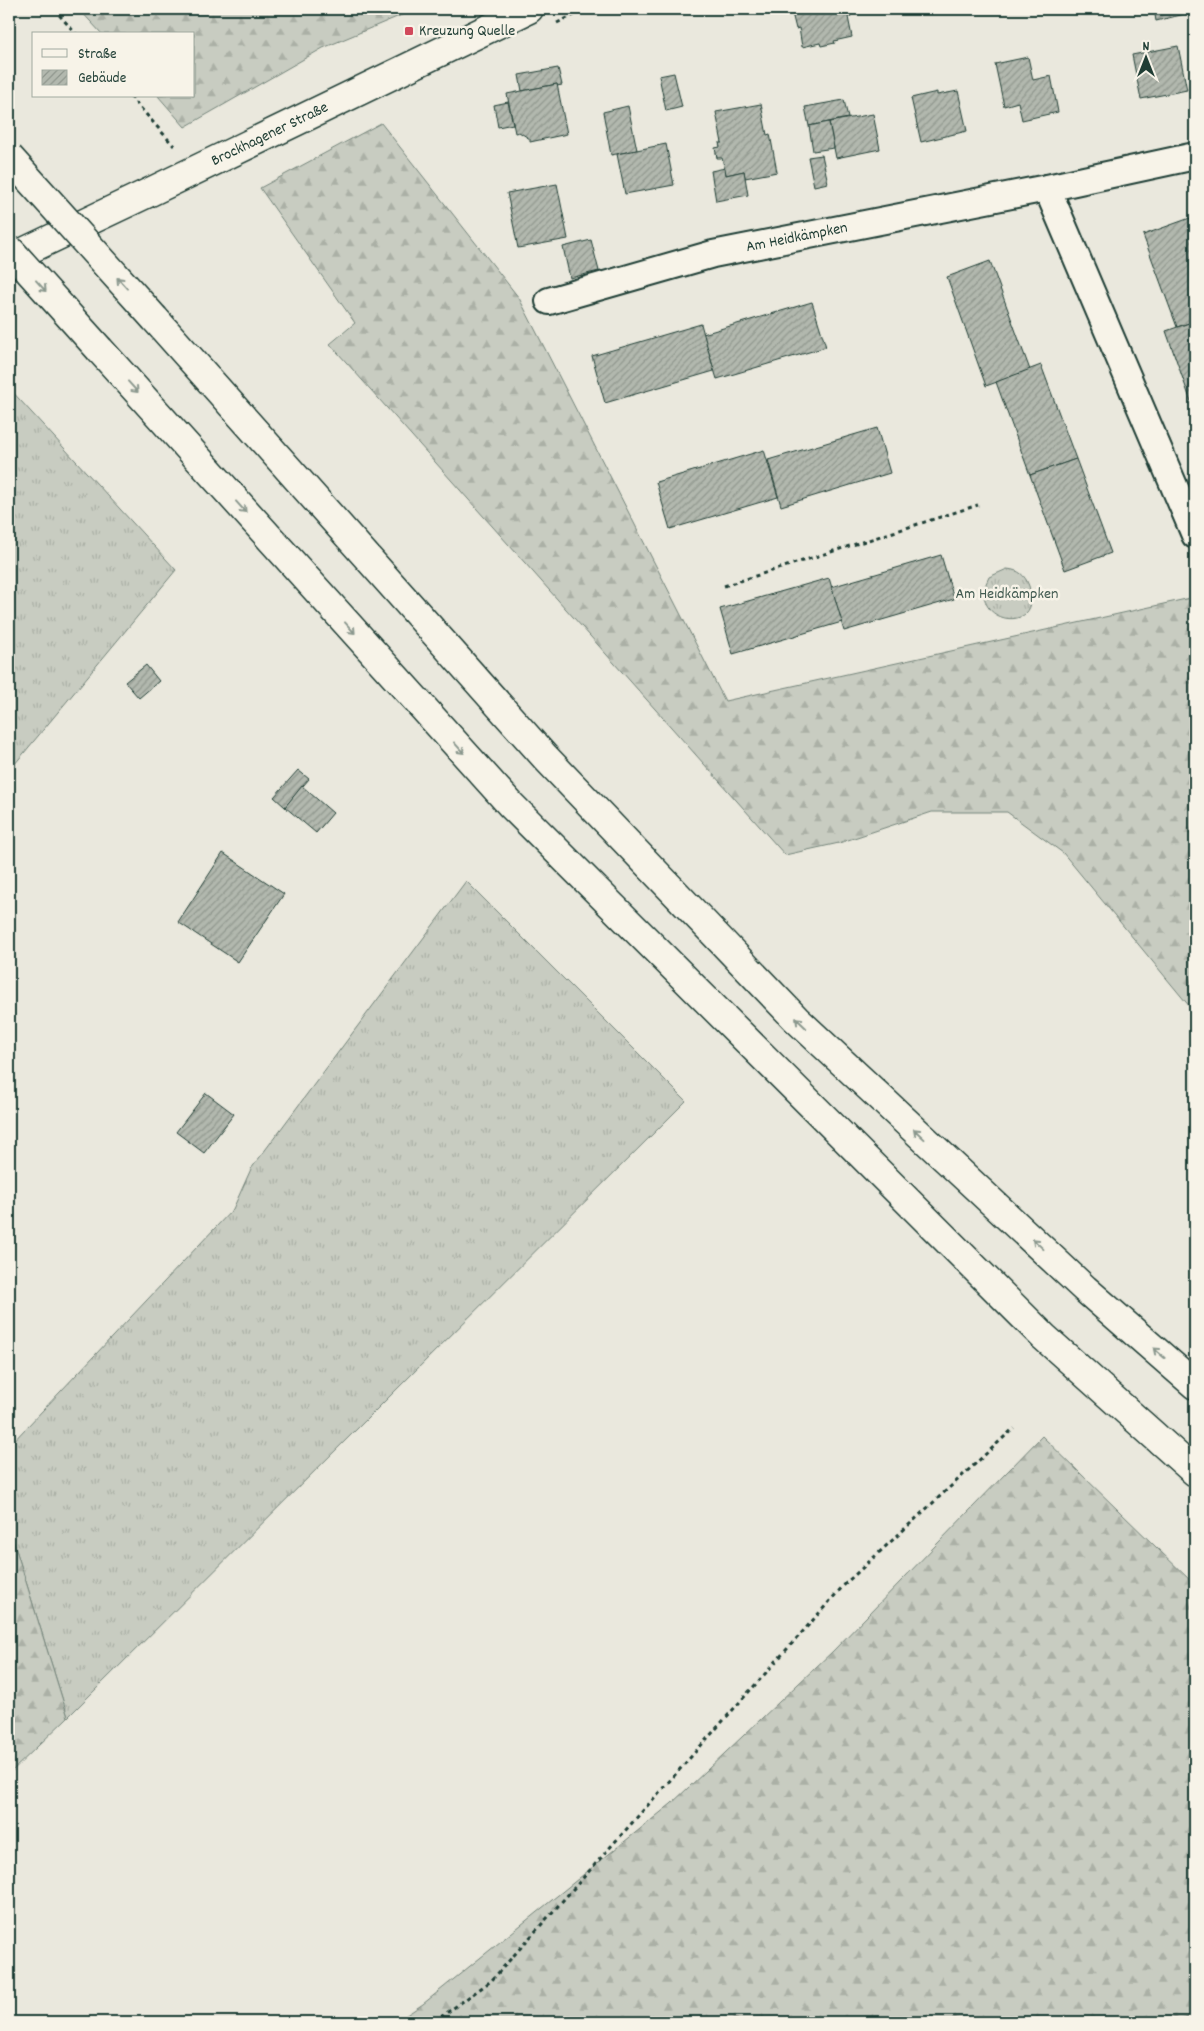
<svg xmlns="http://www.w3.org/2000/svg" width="1204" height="2031" viewBox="0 0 1204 2031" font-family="Dekko,sans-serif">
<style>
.grass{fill:url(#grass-tufts);stroke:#74847a}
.forest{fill:url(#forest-firs);stroke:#74847a}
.building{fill:url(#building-hatch);stroke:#1f3d34}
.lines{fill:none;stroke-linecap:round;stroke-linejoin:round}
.minor-casing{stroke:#1f3d34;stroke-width:30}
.secondary-casing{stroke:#1f3d34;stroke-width:31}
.motorway-casing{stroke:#1f3d34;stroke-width:31}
.path{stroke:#1f3d34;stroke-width:3;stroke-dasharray:4 4;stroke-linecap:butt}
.minor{stroke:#f7f3e8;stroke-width:26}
.secondary{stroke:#f7f3e8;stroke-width:28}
.motorway{stroke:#f7f3e8;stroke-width:28}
.motorway-bridge-casing{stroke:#1f3d34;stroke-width:31;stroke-linecap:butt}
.motorway-bridge{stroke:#f7f3e8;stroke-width:28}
.oneway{stroke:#8b988e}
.poi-dot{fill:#d1495b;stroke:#f7f3e8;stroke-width:2}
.labels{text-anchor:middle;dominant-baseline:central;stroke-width:5;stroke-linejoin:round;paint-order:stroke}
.poi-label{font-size:16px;fill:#1f3d34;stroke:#f7f3e8;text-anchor:start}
.street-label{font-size:16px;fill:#1f3d34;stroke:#f7f3e8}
.park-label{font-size:16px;fill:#415a50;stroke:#f7f3e8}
</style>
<defs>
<pattern id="grass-tufts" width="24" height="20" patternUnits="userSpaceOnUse" patternTransform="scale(1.25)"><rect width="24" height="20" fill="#c8ccc1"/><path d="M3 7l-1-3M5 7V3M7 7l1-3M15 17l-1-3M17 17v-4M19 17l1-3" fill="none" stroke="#abb0a6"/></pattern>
<pattern id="forest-firs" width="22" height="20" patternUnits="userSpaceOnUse" patternTransform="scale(1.25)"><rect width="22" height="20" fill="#c8ccc1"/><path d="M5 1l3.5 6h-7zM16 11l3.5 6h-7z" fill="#abb0a6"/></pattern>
<pattern id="building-hatch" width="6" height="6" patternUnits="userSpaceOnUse" patternTransform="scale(1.25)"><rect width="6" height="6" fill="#b2b8ae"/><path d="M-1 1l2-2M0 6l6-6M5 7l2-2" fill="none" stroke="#90978e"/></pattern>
</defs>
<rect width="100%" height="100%" fill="#eae8dd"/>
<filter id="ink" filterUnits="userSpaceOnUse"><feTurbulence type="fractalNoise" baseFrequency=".02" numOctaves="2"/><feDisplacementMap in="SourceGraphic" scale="10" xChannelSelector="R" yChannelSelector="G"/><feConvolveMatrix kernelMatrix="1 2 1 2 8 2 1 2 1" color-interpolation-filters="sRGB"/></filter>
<g filter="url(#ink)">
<g class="grass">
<path d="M9,388L176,570L9,771Z"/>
<path d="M1007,569C1019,570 1025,575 1029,586C1046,637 964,624 989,577Z"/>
<path d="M466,881L686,1101L68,1717L9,1527V1446L233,1209L251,1169Z"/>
</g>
<g class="forest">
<path d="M79,9H416L323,48L185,127L158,96H194V34H102Z"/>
<path d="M381,123L519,298L725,701L1195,597V1013L1063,853L1007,812H932L839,843L785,855L330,344L355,323L260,188Z"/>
<path d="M1042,1436L1195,1585V2014L1176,2022H396L423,2004L671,1804L833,1651Z"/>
<path d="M9,1527L68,1717L9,1774Z"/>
</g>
<g class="building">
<path d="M791,9H850L851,16L848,17L852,37L834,41L835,43L821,46L820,43L802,47L799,28L796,29Z"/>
<path d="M1154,9H1188L1189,13L1156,21Z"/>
<path d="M1178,46L1187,90L1141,99L1132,55Z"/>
<path d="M1028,57L1033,80L1051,76L1058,112L1022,120L1018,102L1004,106L995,64Z"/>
<path d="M558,68L562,85L557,86V84L522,91L519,75Z"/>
<path d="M674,73L682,107L666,111L659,76Z"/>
<path d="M557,84L567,134L530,142V139L519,132L515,133L507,94Z"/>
<path d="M958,91L967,131L921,142L911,98L937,92V95Z"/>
<path d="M844,100L848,118L809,126L805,107Z"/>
<path d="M508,102L513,124L498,127L494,105Z"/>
<path d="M761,104L767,135L770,134L777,172L745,178L744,171L726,175L722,158H717L715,148L720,147L719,143H722L716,112Z"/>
<path d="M628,106L637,150L611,155L603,112Z"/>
<path d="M873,114L880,149L836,158L829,122Z"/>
<path d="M829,122L834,148L813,151L809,126Z"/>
<path d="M666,144L674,185L625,194L617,154Z"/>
<path d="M822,155L828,183L814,186L808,157Z"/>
<path d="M725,168L726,175L744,171L748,195L716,201L711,171Z"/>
<path d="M557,184L568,239L518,248L507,193Z"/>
<path d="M1190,218L1195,234V321L1177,327L1143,235Z"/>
<path d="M591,240L599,271L570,278L563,247Z"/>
<path d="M990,261L1030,370L986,386L947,277Z"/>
<path d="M812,302L826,347L717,379L703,334Z"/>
<path d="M1195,321V413L1166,331Z"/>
<path d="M701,324L714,371L605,403L592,356Z"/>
<path d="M1041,365L1076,459L1030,475L996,382Z"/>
<path d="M877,428L890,473L781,506L768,460Z"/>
<path d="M764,450L778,497L670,529L656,482Z"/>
<path d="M1076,459L1111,553L1065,570L1030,475Z"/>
<path d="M941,555L954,599L844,631L831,587Z"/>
<path d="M829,578L842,622L733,654L720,609Z"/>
<path d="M146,665L159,681L139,698L125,682Z"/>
<path d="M298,770L309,779L285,807L274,797Z"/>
<path d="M302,786L333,813L316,833L285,807Z"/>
<path d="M223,853L284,894L238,962L178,922Z"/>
<path d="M206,1093L234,1114L204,1153L176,1132Z"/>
</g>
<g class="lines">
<defs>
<g id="minor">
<path d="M1047,188L1195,535"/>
<path id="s1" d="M549,301L713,254L1047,188L1195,156"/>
</g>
<g id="secondary">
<path id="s2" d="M9,259L150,192L529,9"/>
</g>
<g id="motorway">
<path d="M155,319L545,757L796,1019L1085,1289L1195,1385"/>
<path d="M100,350L511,805L1044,1337L1195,1472"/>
</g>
</defs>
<use href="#minor" class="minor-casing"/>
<use href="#secondary" class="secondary-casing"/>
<use href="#motorway" class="motorway-casing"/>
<g class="path">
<path d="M54,9L76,34"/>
<path d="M557,23L586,9"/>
<path d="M130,96L174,146"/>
<path d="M724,586L978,505"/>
<path d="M434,2022L491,1981L846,1583L1014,1428"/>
</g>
<use href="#minor" class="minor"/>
<use href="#secondary" class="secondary"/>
<use href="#motorway" class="motorway"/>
<defs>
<g id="motorway-bridge">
<path d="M9,157L155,319"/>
<path d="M9,249L100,350"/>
</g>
</defs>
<use href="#motorway-bridge" class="motorway-bridge-casing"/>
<use href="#motorway-bridge" class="motorway-bridge"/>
</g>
<defs><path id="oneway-shaft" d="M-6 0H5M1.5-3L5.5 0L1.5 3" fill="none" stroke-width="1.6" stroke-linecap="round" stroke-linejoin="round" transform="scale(1.25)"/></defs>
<g class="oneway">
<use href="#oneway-shaft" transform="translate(122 283) rotate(-132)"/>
<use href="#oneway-shaft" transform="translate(41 286) rotate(48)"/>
<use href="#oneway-shaft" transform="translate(133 387) rotate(48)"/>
<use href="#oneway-shaft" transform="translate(241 507) rotate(48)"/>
<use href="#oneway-shaft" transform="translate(350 628) rotate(48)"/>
<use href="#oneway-shaft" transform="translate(459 748) rotate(48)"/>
<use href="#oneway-shaft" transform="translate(801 1023) rotate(-136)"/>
<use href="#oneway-shaft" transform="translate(919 1134) rotate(-137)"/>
<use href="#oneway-shaft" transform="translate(1038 1244) rotate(-137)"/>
<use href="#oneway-shaft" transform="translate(1159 1353) rotate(-139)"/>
</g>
</g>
<rect class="poi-dot" x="404" y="26" width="10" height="10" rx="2.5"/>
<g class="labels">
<g class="poi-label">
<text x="419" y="31">Kreuzung Quelle</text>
</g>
<g class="street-label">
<text stroke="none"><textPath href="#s2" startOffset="289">Brockhagener Straße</textPath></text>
<text stroke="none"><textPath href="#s1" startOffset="256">Am Heidkämpken</textPath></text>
</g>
<g class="park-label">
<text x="1007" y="594">Am Heidkämpken</text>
</g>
</g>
<rect width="1204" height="2031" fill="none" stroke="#f7f3e8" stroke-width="30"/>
<rect x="15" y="15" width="1174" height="2001" fill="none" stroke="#1f3d34" stroke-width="2" filter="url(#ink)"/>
<rect x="32" y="32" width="162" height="65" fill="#f7f3e8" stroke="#a1aaa0"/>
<rect x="42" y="49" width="25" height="8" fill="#f7f3e8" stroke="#a1aaa0"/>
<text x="78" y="58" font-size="15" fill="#1f3d34">Straße</text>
<rect x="42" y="70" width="25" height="15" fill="url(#building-hatch)" stroke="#a1aaa0"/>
<text x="78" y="82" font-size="15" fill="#1f3d34">Gebäude</text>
<g transform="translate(1146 58)" stroke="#f7f3e8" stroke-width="4" paint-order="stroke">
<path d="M0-4L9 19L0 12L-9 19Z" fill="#1f3d34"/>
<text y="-8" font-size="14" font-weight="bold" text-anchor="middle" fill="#1f3d34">N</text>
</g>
</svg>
